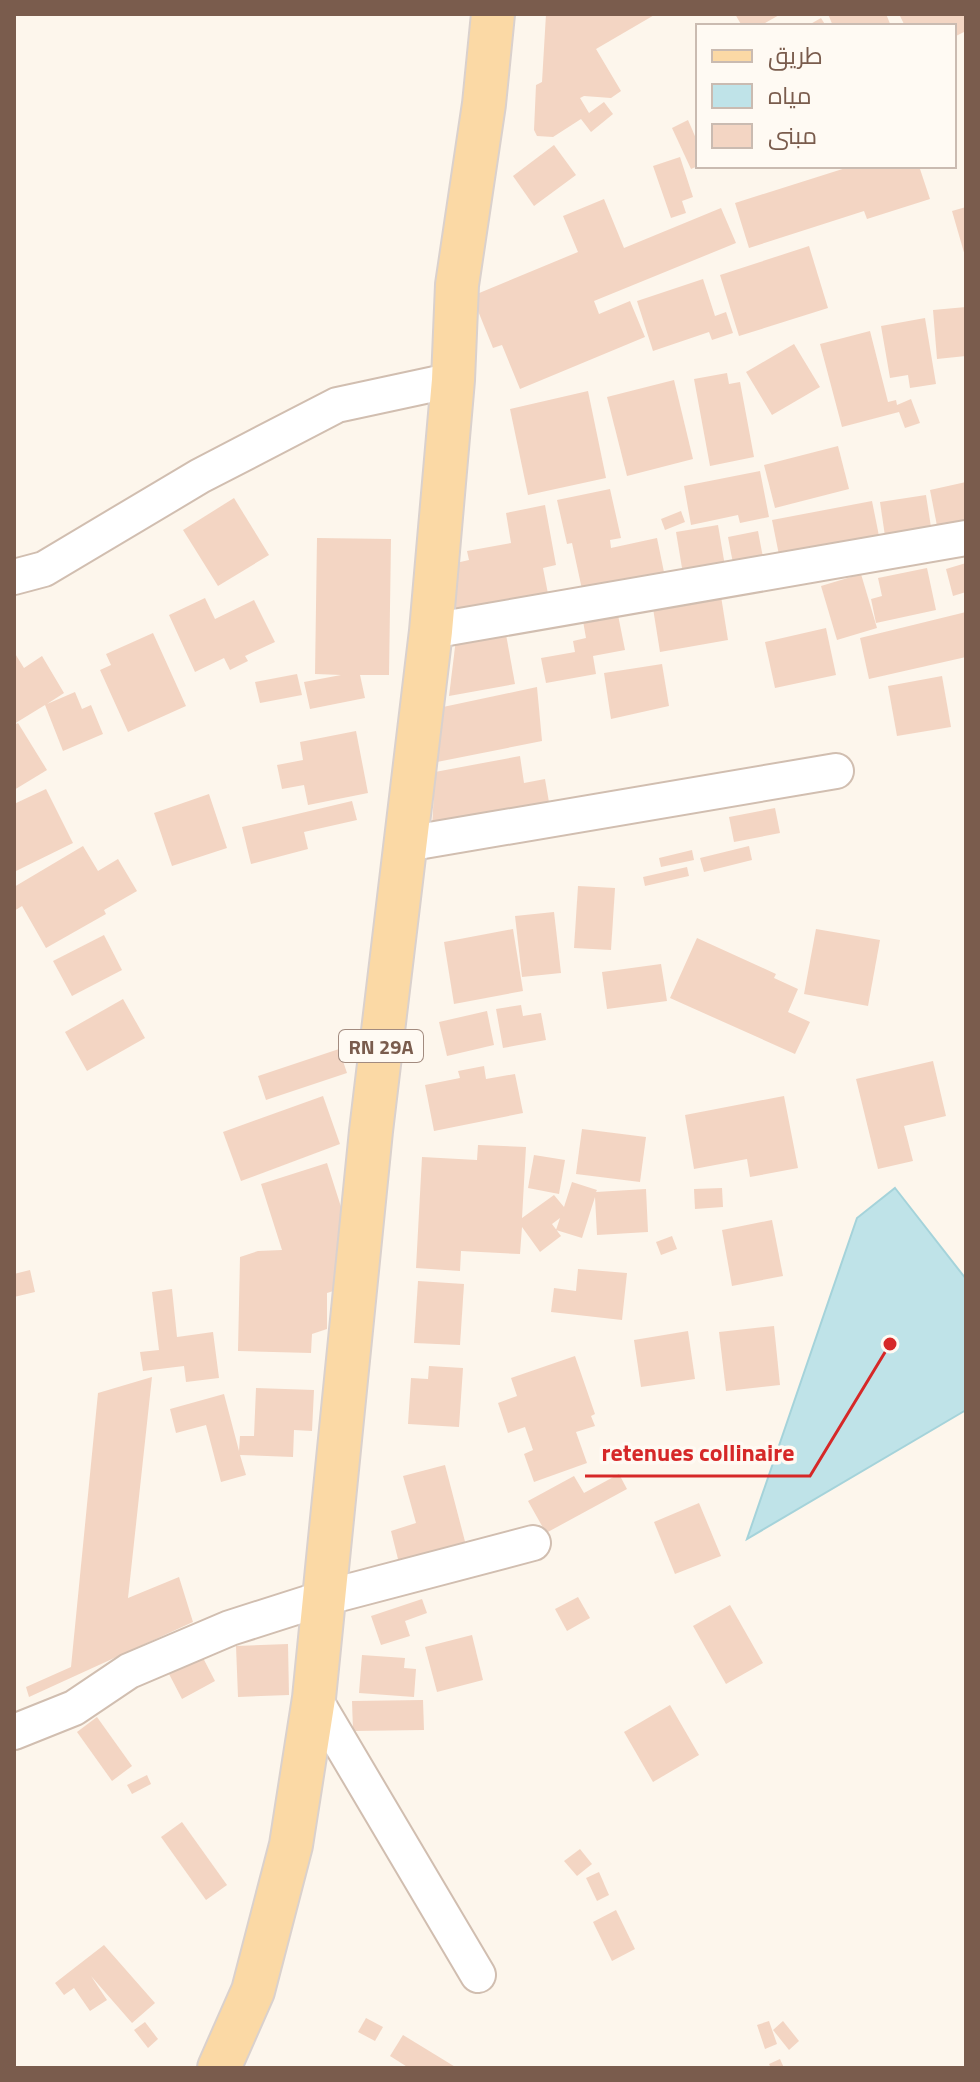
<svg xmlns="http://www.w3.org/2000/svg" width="980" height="2082" viewBox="0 0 980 2082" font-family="'Titillium Web',Cairo,sans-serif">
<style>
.water{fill:#bfe3e8;stroke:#a5d3da;stroke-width:2}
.building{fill:#f3d5c3}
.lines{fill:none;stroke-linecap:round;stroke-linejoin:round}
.minor-casing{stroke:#d1beb0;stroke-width:38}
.major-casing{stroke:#dad1cd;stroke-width:46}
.minor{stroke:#fff;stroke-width:34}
.major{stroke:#fbd9a5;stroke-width:42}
.labels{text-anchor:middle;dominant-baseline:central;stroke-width:7;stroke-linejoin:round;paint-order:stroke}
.shield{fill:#fffaf3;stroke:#a28b7f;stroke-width:2}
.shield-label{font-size:20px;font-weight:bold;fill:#7a5c4d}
.leader{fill:none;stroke:#d62828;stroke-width:3}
.callout-dot{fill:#d62828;stroke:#fffaf3;stroke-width:3}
.callout-label{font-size:24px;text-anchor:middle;font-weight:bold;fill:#d62828;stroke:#fffaf3;stroke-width:7;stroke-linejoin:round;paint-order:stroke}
</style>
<rect width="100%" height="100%" fill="#fdf6ec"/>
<path class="water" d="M895,1188L966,1279V1410L747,1539L857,1218Z"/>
<g class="building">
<path d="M546,14H656L596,49L621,91L611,98L584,96L580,98L589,113L604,102L613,114L591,132L581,119L553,137L537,136L534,130L536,85L542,82Z"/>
<path d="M735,14H781L760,26H742Z"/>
<path d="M828,14H886L891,26H833Z"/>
<path d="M899,14H966V31L954,37V26H905Z"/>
<path d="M821,18L826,26H807Z"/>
<path d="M688,120L698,143V166L691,169L672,128Z"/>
<path d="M554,145L576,175L534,206L513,176Z"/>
<path d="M680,157L693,197L682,201L686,213L671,218L653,166Z"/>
<path d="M852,166H919L930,199L867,219L864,211L749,248L735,203Z"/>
<path d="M604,199L624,248L721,208L736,243L594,301L599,314L630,301L645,337L520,389L502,345L493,348L472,296L578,252L563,216Z"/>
<path d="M966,207V256H965L952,211Z"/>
<path d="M809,246L828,308L739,336L720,275Z"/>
<path d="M703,279L715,316L726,312L733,333L712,340L709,332L653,351L637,301Z"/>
<path d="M966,307V356L937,359L933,310Z"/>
<path d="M925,318L936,384L910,388L908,375L890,378L881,326Z"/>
<path d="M870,331L888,402L896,400L897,405L911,399L920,423L905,428L899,412L842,427L820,344Z"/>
<path d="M794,344L820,387L772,415L746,372Z"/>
<path d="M727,373L729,384L740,382L754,457L710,466L694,379Z"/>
<path d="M674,380L693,459L627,476L607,397Z"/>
<path d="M588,391L606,478L528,495L510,409Z"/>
<path d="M838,446L849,489L775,508L764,465Z"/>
<path d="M760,471L769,517L740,523L738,515L691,525L684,486Z"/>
<path d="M966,482V531L939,536L930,490Z"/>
<path d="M610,489L621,538L610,540L611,548L657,538L665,577L583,594L572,543L567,544L557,500Z"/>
<path d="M926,495L933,540L885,536L880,502Z"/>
<path d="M234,498L269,555L218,586L183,530Z"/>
<path d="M872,501L880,541L780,560L772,520Z"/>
<path d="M545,505L556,565L543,568L549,599L457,617L447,565L469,560L467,551L511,543L506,513Z"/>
<path d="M681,511L685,522L665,530L661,519Z"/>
<path d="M718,525L726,572L684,580L676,532Z"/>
<path d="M758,531L765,568L735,574L728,537Z"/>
<path d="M317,538L391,539L389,675H360L365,698L310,709L304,682L341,675L315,674Z"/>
<path d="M966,563V592L953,596L946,569Z"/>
<path d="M927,568L936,610L876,623L871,599L882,596L878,578Z"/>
<path d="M861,574L877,628L837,640L821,586Z"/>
<path d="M720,590L728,640L660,652L652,602Z"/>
<path d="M205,598L215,619L254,600L275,642L245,656L248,661L230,670L224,658L195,672L169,615Z"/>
<path d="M966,612V657L869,679L860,638Z"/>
<path d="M618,615L625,650L593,656L596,674L546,683L541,658L575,652L573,641L586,638L583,621Z"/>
<path d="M826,628L836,675L775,688L765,642Z"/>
<path d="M505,629L515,684L449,696L456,639Z"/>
<path d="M153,633L186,706L128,732L100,670L111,665L106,654Z"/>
<path d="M14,652L24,668L42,656L64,693L47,704L75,692L82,709L91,705L103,734L63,751L45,705L14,724Z"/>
<path d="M662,664L669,706L611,719L604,673Z"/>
<path d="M297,674L302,695L260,703L255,682Z"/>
<path d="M942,676L951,727L897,736L888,686Z"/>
<path d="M537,687L542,741L437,762L443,707Z"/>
<path d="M18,723L47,770L14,790V725Z"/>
<path d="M356,731L368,793L308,805L304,785L282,789L277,765L303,760L300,742Z"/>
<path d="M520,756L524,783L545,779L550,808L432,829L435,772Z"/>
<path d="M46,789L73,843L14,872V804Z"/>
<path d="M209,794L227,848L172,866L154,813Z"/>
<path d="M352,801L357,820L304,832L308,849L251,864L242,827Z"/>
<path d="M775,808L780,833L734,842L729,817Z"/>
<path d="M83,846L98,871L118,859L137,891L104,910L106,914L46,948L22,906L14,911V887Z"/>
<path d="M749,846L752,860L704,872L700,858Z"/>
<path d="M692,850L694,860L661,867L659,858Z"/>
<path d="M687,867L689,876L645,886L643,877Z"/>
<path d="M578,886L615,888L611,950L574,948Z"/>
<path d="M554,912L561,973L522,977L515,916Z"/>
<path d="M513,929L523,991L454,1004L444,942Z"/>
<path d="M816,929L880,940L868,1006L804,994Z"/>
<path d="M104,935L122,970L72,996L53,961Z"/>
<path d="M697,938L776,974L774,978L798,989L788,1012L810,1022L795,1054L670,998Z"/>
<path d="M661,964L667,1001L607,1009L602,972Z"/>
<path d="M123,999L145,1038L87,1071L65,1032Z"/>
<path d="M521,1005L523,1016L541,1013L546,1040L503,1048L496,1009Z"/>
<path d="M487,1011L494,1045L447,1056L439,1022Z"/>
<path d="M339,1049L347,1073L266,1100L258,1076Z"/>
<path d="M933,1061L946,1116L904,1126L913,1161L878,1169L856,1079Z"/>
<path d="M484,1066L486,1079L515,1074L523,1113L434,1131L425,1085L460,1078L458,1071Z"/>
<path d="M323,1096L340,1144L241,1181L223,1132Z"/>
<path d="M784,1096L798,1168L750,1177L747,1159L694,1169L685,1115Z"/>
<path d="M582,1129L646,1137L640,1182L576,1174Z"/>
<path d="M478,1145L526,1147L522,1218L554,1195L564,1207L572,1182L597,1190L596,1192L646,1189L648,1232L597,1235L595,1197L582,1238L556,1230L560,1218L552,1224L561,1236L540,1252L522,1227L520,1254L461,1251L460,1271L416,1268L422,1157L477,1160Z"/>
<path d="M534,1155L565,1160L559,1194L528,1188Z"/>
<path d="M327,1163L342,1210L340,1289L327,1293V1329L312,1334L311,1353L238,1351L240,1257L258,1251L282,1250L261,1184Z"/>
<path d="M722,1188L723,1207L695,1209L694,1189Z"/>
<path d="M772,1220L783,1276L732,1286L722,1230Z"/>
<path d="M672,1236L677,1249L661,1255L656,1242Z"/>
<path d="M578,1269L627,1273L622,1320L551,1312L554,1288L576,1291Z"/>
<path d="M30,1270L35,1292L14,1297V1274Z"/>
<path d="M418,1281L464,1284L460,1345L414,1343Z"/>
<path d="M172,1289L177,1337L213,1332L219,1378L186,1382L184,1366L143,1371L140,1352L159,1350L152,1292Z"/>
<path d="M774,1326L780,1385L726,1391L719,1332Z"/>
<path d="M688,1331L695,1379L641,1387L634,1340Z"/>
<path d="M575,1356L595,1414L591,1416L595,1426L576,1432L587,1463L534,1482L524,1454L533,1450L525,1427L508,1433L498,1403L517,1396L511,1378Z"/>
<path d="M429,1366L463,1368L459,1427L408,1424L411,1378L428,1379Z"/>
<path d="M152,1377L128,1598L179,1577L193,1622L29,1697L26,1687L71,1667L98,1393Z"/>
<path d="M256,1388L314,1390L312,1431L294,1430L293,1457L240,1455L246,1475L221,1482L206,1425L176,1433L170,1409L224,1394L239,1451L240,1436H254Z"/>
<path d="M445,1465L468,1553L401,1571L391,1531L416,1523L403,1476Z"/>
<path d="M619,1474L627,1489L546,1533L528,1501L574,1476L584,1493Z"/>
<path d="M699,1503L721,1556L675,1574L654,1522Z"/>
<path d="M578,1597L590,1618L567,1631L555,1609Z"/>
<path d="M422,1599L427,1613L405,1621L410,1636L381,1645L371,1616Z"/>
<path d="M730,1605L763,1663L726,1684L693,1626Z"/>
<path d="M472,1635L483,1680L437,1692L425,1647Z"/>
<path d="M288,1644L289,1695L238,1697L236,1646Z"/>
<path d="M201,1654L215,1681L182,1699L168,1672Z"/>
<path d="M362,1655L405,1658L404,1668L416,1669L414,1697L359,1693Z"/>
<path d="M423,1700L424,1730L353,1731L352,1701Z"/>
<path d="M670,1705L699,1755L653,1782L624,1732Z"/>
<path d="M97,1717L132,1766L112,1781L77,1732Z"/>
<path d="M147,1775L151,1784L132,1794L127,1785Z"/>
<path d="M182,1822L227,1885L206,1900L161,1837Z"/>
<path d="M580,1849L592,1864L577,1876L564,1861Z"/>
<path d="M599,1872L609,1895L597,1901L586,1878Z"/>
<path d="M616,1910L635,1949L612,1961L593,1922Z"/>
<path d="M104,1945L155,2003L132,2023L91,1976L107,2000L90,2011L74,1988L64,1995L55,1983Z"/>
<path d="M366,2018L383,2027L375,2041L358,2032Z"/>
<path d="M769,2021L777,2044L765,2049L757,2025Z"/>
<path d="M783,2021L799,2041L789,2050L773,2030Z"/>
<path d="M145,2022L158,2039L148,2048L134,2030Z"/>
<path d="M403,2035L457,2068H409L390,2056Z"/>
<path d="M780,2059L784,2068H771L769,2064Z"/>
</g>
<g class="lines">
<defs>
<g id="minor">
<path d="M14,577L44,569L200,476L337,405L453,380"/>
<path d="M431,631L966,538"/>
<path d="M406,844L836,771"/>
<path d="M314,1698L478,1975"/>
<path d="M14,1732L74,1708L129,1671L230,1628L324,1598L533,1543"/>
</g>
<path id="major" d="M219,2068L253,1991L291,1845L314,1698L371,1131L431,631L453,380L457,285L484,104L493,14"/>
</defs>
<use href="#minor" class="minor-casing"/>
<use href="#major" class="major-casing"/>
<use href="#minor" class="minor"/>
<use href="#major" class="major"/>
</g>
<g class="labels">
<rect class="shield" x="339" y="1030" width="84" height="32" rx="6"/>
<g class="shield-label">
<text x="381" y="1046">RN 29A</text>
</g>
</g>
<path class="leader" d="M890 1344L810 1476H585"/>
<circle class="callout-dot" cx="890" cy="1344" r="8"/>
<g class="callout-label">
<text x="698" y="1461">retenues collinaire</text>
</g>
<rect width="980" height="2082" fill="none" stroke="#7a5c4d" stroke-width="32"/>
<rect x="696" y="24" width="260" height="144" fill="#fffaf3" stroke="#cabbb1" stroke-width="2"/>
<rect x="712" y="50" width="40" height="12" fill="#fbd9a5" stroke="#cabbb1" stroke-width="2"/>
<text x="768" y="64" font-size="24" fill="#7a5c4d">طريق</text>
<rect x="712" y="84" width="40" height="24" fill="#bfe3e8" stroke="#cabbb1" stroke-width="2"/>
<text x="768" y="104" font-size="24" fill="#7a5c4d">مياه</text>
<rect x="712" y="124" width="40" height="24" fill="#f3d5c3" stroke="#cabbb1" stroke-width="2"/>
<text x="768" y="144" font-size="24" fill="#7a5c4d">مبنى</text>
</svg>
